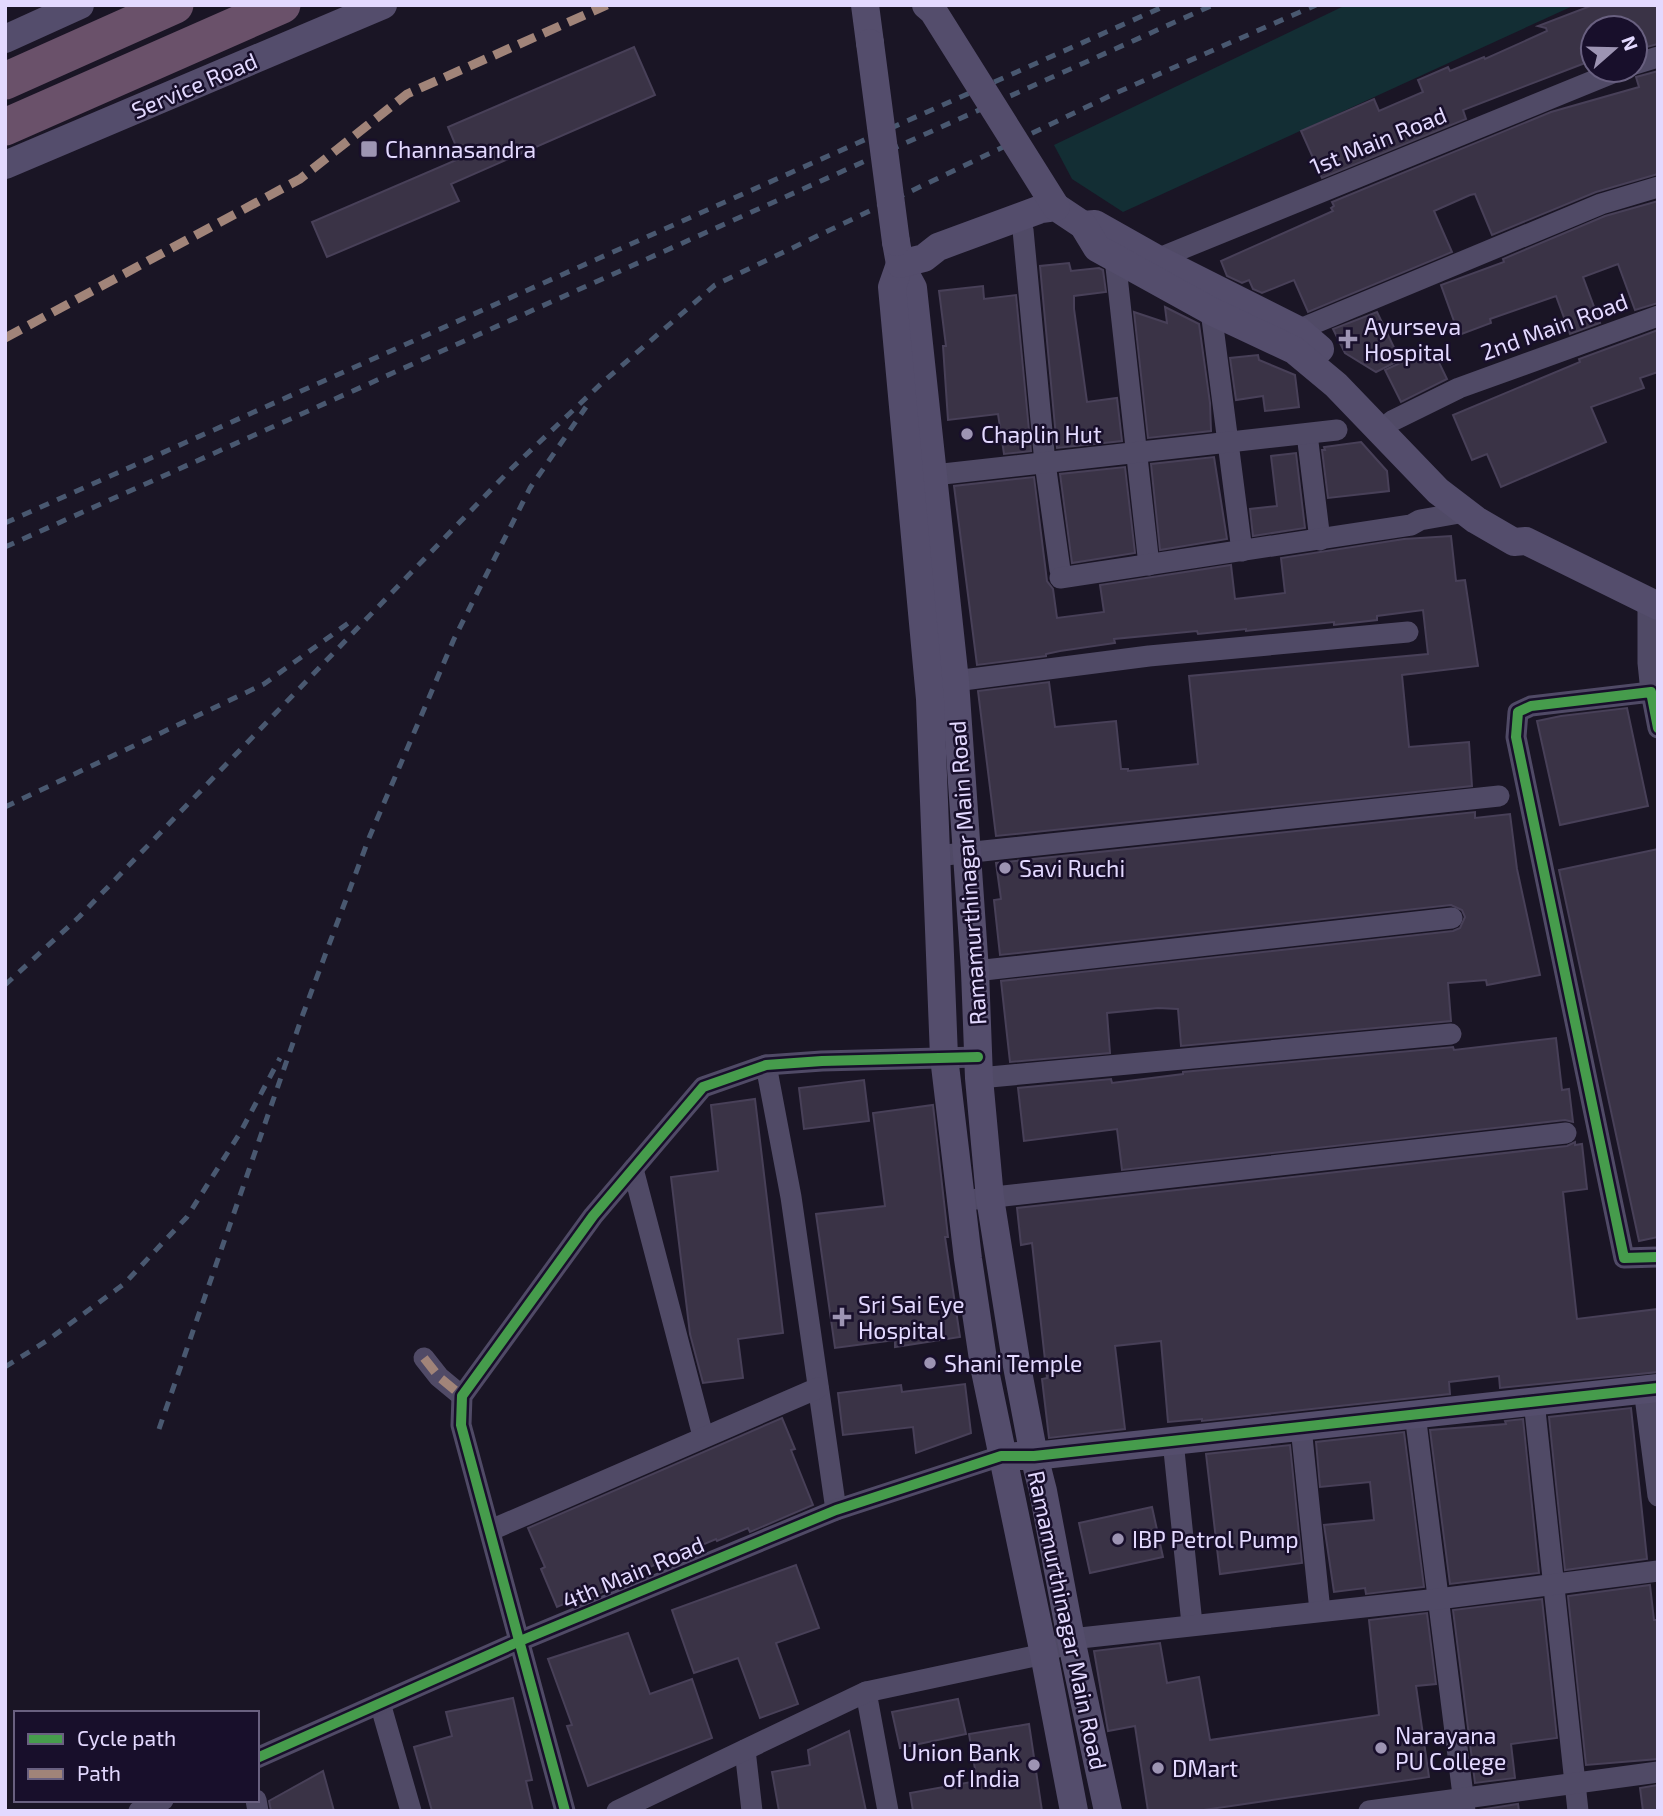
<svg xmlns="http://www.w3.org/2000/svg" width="1663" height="1816" viewBox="0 0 1663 1816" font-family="'Exo 2',sans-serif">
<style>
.green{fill:#132e34}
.building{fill:#3a3346;stroke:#484058;stroke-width:2}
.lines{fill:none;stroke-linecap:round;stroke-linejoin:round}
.street{stroke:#504a66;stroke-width:21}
.secondary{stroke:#544d6c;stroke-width:28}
.highway{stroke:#6a516a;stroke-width:37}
.rail{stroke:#495870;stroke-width:5;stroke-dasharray:10 9;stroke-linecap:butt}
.secondary-bridge{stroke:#544d6c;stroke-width:28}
.quiet{stroke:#a18479;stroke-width:9;stroke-dasharray:18 9;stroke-linecap:butt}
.cycleway-casing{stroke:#180f2b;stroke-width:15}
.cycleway{stroke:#469c4c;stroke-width:10}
.poi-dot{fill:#9d94b3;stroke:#180f2b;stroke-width:2.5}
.labels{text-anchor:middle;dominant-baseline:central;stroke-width:5;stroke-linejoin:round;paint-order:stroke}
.street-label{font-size:23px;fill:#e3d9ff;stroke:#180f2b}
.poi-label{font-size:23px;fill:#e3d9ff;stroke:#180f2b;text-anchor:start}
</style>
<rect width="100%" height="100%" fill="#1a1525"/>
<path class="green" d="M1346,5H1575L1123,212L1072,179L1054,145Z"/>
<g class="building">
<path d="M1593,5H1658V44L1635,50V28H1593V60L1463,110L1466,119L1322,178L1301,131L1374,99L1379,111L1423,92L1418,80L1448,67L1450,71L1484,57L1485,59L1547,31L1546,28L1538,26Z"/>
<path d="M634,47L655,95L451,184L459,201L327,257L312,222L461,158L448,127Z"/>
<path d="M1658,71V174L1596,192L1492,235L1475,194L1470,195L1434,211L1452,252L1308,312L1294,280L1262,293L1253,289L1249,280L1242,283L1227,276L1221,261L1333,211L1331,208L1334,206L1332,202L1551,112L1639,87L1636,77Z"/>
<path d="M1658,201V303L1635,310L1618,264L1583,277L1600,323L1570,334L1556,296L1490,319L1491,323L1459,335L1441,285L1504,262L1503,259L1605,216Z"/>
<path d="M1069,263L1071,271L1099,268L1103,270L1106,292L1074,296V309L1087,402L1117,398L1122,441L1057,448L1040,266Z"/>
<path d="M983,286L984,299L1016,295L1031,451L1004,454L998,414L948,420L943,346H946L939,291Z"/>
<path d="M1165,307L1199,324L1210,403L1211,431L1148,438L1134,312L1167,323Z"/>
<path d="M1377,312L1400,360L1376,372L1345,353L1333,329Z"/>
<path d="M1658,330V372L1640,378L1644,388L1591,407L1606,442L1501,487L1487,454L1472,460L1453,415L1580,362L1579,359Z"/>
<path d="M1432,348L1447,379L1401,402L1385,370Z"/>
<path d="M1258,355L1259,360L1295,375L1299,407L1265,411L1263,396L1236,400L1230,358Z"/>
<path d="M1361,442L1387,471L1389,491L1328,498L1322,450H1325L1324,447Z"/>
<path d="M1296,453L1305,528L1253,536L1250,509L1277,506L1271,456Z"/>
<path d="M1214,457L1227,539L1160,550L1151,464Z"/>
<path d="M1125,467L1135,553L1072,563L1060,474Z"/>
<path d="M1034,477L1047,581L1053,589L1057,618L1104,612L1100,585L1231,565L1235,599L1285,593L1281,558L1404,539L1451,536L1456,581L1465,580L1478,666L1402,675L1409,747L1469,742L1472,786L996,836L978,691L1049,682L1055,727L1116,721L1121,769H1128V771L1198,764L1189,676L1428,654L1423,610L1377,616V620L1334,625V622L1246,631V629L1198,634L1197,631L1114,639L1115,643L1060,651L1046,654V656L977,665L954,486Z"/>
<path d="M1627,708L1648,806L1560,825L1537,721L1561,716Z"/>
<path d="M1475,812V818L1510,814L1517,869L1540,975L1487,985L1486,980L1448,983L1451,1021L1181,1046L1178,1009L1158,1008L1107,1013L1110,1053L1010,1062L1001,981L1453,931L1460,928L1465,917L1462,910L1451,905L1000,955L994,900L1001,899L996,863Z"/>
<path d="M1658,849V1237L1639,1241L1559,870Z"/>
<path d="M1556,1038L1562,1090L1569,1089L1573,1122L1565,1120L1122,1170L1117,1129L1024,1141L1018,1088L1111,1079L1112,1083L1183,1074V1072L1453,1047L1454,1050Z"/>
<path d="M864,1080L869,1121L804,1129L799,1088Z"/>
<path d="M755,1099L783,1333L738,1339L743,1378L703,1383L690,1334L671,1177L718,1171L711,1105Z"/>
<path d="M933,1105L948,1237H945L960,1337L895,1347V1340L835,1348L816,1214L885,1206L873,1113Z"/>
<path d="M1575,1142V1145L1582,1144L1587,1189L1563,1192L1577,1319L1658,1309V1372L1500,1388L1499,1376L1449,1382L1450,1394L1202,1421V1419L1168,1422L1161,1341L1115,1346L1125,1429L1049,1438L1042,1379L1047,1378L1032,1243L1021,1245L1017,1208L1567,1146Z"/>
<path d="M965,1384L971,1433L916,1453L913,1427L843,1435L838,1393L901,1385L902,1392Z"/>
<path d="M1631,1408L1647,1559L1565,1570L1549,1417Z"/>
<path d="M782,1418L795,1449L791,1450L813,1505L750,1532L748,1528L717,1541L716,1539L619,1580L621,1584L591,1597L589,1593L557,1607L541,1569L545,1567L528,1528Z"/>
<path d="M1523,1419L1539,1573L1450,1584L1430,1430L1506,1424L1505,1421Z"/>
<path d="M1404,1432L1424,1587L1366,1594L1365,1588L1334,1592L1324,1525L1374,1520L1370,1482L1320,1487L1316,1442Z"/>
<path d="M1290,1445L1302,1563L1220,1574L1206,1454Z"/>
<path d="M1152,1507L1163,1557L1090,1573L1079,1523Z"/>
<path d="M796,1565L819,1628L776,1643L798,1704L760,1718L738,1658L694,1673L672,1610Z"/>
<path d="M1650,1585L1654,1620H1658V1759L1586,1765L1568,1596Z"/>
<path d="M1542,1599L1557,1738L1511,1744L1515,1778L1475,1783L1453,1610Z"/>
<path d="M1427,1613L1436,1684L1416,1686L1429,1777L1197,1811H1148L1135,1726L1108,1731L1094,1651L1160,1643L1167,1683L1199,1677L1210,1740L1379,1715L1369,1620Z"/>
<path d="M628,1633L650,1694L692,1679L712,1738L588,1786L567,1726L572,1725L548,1659Z"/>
<path d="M513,1698L532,1780L526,1781L533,1811H432L414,1747L452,1736L446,1712Z"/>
<path d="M958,1699L966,1734L900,1748L892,1712Z"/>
<path d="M1029,1724L1042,1811H913L910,1793L977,1781L969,1734Z"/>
<path d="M849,1731L866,1811H779L772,1772L810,1765L808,1750Z"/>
<path d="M323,1771L334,1811H271L269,1801Z"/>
<path d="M1658,1785V1811H1643L1640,1788Z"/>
<path d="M1518,1804L1519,1811H1478V1810Z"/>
</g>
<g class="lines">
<g class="street">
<path d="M1635,64L1658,57"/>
<path d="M1023,230L1045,463L1060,570"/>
<path d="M1115,258L1149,565"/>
<path d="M1157,259L1620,70"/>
<path d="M1211,311L1242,551"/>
<path d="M1298,330L1601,204L1658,187"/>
<path d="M1392,421L1459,388L1658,316"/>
<path d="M1307,434L1320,540"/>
<path d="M934,475L1337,430"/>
<path d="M1060,578L1411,525L1420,520L1465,512"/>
<path d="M1648,601V663L1651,692"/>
<path d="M955,681L1149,656L1408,632"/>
<path d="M1658,728L1651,692L1531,706L1518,712L1516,737L1624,1258L1658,1257"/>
<path d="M936,856L1499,796"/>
<path d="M975,971L1452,918"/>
<path d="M766,1065L791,1197L836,1510"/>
<path d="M979,1078L1451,1034"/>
<path d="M633,1169L703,1436"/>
<path d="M977,1199L1566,1133"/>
<path d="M424,1358L439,1377L462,1396"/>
<path d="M1644,1389L1658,1496"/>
<path d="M1534,1401L1578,1811"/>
<path d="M1415,1414L1465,1811"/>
<path d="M1301,1427L1320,1611"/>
<path d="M1173,1441L1192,1624"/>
<path d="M491,1530L818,1388"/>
<path d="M866,1692L888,1811"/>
<path d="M380,1703L411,1811"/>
<path d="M745,1750L752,1811"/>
<path d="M257,1758L520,1641L836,1510L1001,1456"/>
<path d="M256,1800L258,1811"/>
<path d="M139,1811L163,1800"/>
<path d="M565,1811L461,1425L462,1396L593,1216L703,1087L766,1065L822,1061L978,1057"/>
<path d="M617,1811L866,1692L1044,1654L1071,1639L1438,1599L1658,1571"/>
<path d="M1369,1811L1658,1772"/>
</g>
<g class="secondary">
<path d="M865,5L870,43"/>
<path d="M5,39L80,5"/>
<path d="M5,165L383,5"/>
<path d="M1083,225L1095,224L1157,259L1298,330L1320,349"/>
<path d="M896,242L900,264L913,288L955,681L975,971L979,1078L990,1198L1016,1361L1034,1456L1043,1491L1071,1639L1108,1811"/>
<path d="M900,264L892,287L930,699L944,1057L968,1259L984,1366L1044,1654L1074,1811"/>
<path d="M900,264L924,258L938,247L1041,209L1056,207L1083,225L1097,248L1211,311L1294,350L1336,385L1438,491L1476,520L1514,542L1526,541L1658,606"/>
<path d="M1017,1456H1034L1658,1388"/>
</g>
<g class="highway">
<path d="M5,81L175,5"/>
<path d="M5,127L282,5"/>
</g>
<g class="rail">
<path d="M5,523L1167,5"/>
<path d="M5,547L1213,5"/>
<path d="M5,807L264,684L354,619"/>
<path d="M5,985L79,917L512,468L604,381L715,285L1118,92L1316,5"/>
<path d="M5,1367L48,1340L124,1284L187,1217L240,1133L280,1058"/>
<path d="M159,1429L303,1014L369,838L454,639L530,488L586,407"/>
</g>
<g class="secondary-bridge">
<path d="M926,5L933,11L1056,207"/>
<path d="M870,43L896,242"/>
</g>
<g class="quiet">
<path d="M5,338L300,179L407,94L607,5"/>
<path d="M424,1358L439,1377L462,1396"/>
</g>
<defs>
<g id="cycleway">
<path d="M1658,728L1651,692L1531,706L1518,712L1516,737L1624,1258L1658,1257"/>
<path d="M257,1758L520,1641L836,1510L1001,1456H1034L1658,1388"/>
<path d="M565,1811L461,1425L462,1396L593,1216L703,1087L766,1065L822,1061L978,1057"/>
</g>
</defs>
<use href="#cycleway" class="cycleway-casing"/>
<use href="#cycleway" class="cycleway"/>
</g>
<g class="poi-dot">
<rect x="360" y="140" width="18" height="18" rx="3.5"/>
<path d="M1344.5 328.5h7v7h7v7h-7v7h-7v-7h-7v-7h7z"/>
<circle cx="967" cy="434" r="7"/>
<circle cx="1005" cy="868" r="7"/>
<path d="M838.5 1306.5h7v7h7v7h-7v7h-7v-7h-7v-7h7z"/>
<circle cx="930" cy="1363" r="7"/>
<circle cx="1118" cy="1539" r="7"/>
<circle cx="1381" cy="1748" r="7"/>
<circle cx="1034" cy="1765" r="7"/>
<circle cx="1158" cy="1768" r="7"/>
</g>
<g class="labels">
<g class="street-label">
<text transform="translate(194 85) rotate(-23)">Service Road</text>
<text transform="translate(1378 140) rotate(-22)">1st Main Road</text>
<text transform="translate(1554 326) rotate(-20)">2nd Main Road</text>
<text transform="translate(967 873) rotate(-94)">Ramamurthinagar Main Road</text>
<text transform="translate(633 1572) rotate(-23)">4th Main Road</text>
<text transform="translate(1068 1620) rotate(78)">Ramamurthinagar Main Road</text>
</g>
<g class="poi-label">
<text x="385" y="149">Channasandra</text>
<text x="1364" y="326">Ayurseva<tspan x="1364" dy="26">Hospital</tspan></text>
<text x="981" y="434">Chaplin Hut</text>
<text x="1019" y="868">Savi Ruchi</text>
<text x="858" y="1304">Sri Sai Eye<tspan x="858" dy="26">Hospital</tspan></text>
<text x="944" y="1363">Shani Temple</text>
<text x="1132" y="1539">IBP Petrol Pump</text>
<text x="1395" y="1735">Narayana<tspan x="1395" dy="26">PU College</tspan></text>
<text x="1020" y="1752" text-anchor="end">Union Bank<tspan x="1020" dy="26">of India</tspan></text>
<text x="1172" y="1768">DMart</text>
</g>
</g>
<rect width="1663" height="1816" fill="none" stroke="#e3d9ff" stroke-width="14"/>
<rect x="14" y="1711" width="245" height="91" fill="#180f2b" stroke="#696080" stroke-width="2"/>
<rect x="28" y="1734" width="35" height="10" fill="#469c4c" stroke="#696080" stroke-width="2"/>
<text x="77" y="1746" font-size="21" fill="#e3d9ff">Cycle path</text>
<rect x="28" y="1769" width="35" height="10" fill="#a18479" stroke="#696080" stroke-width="2"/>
<text x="77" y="1781" font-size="21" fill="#e3d9ff">Path</text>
<g transform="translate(1614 49) rotate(70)"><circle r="33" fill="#180f2b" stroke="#696080" stroke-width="2"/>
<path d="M0-5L12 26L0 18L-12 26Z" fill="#9d94b3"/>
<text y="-10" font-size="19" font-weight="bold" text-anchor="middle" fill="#e3d9ff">N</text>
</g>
</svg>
